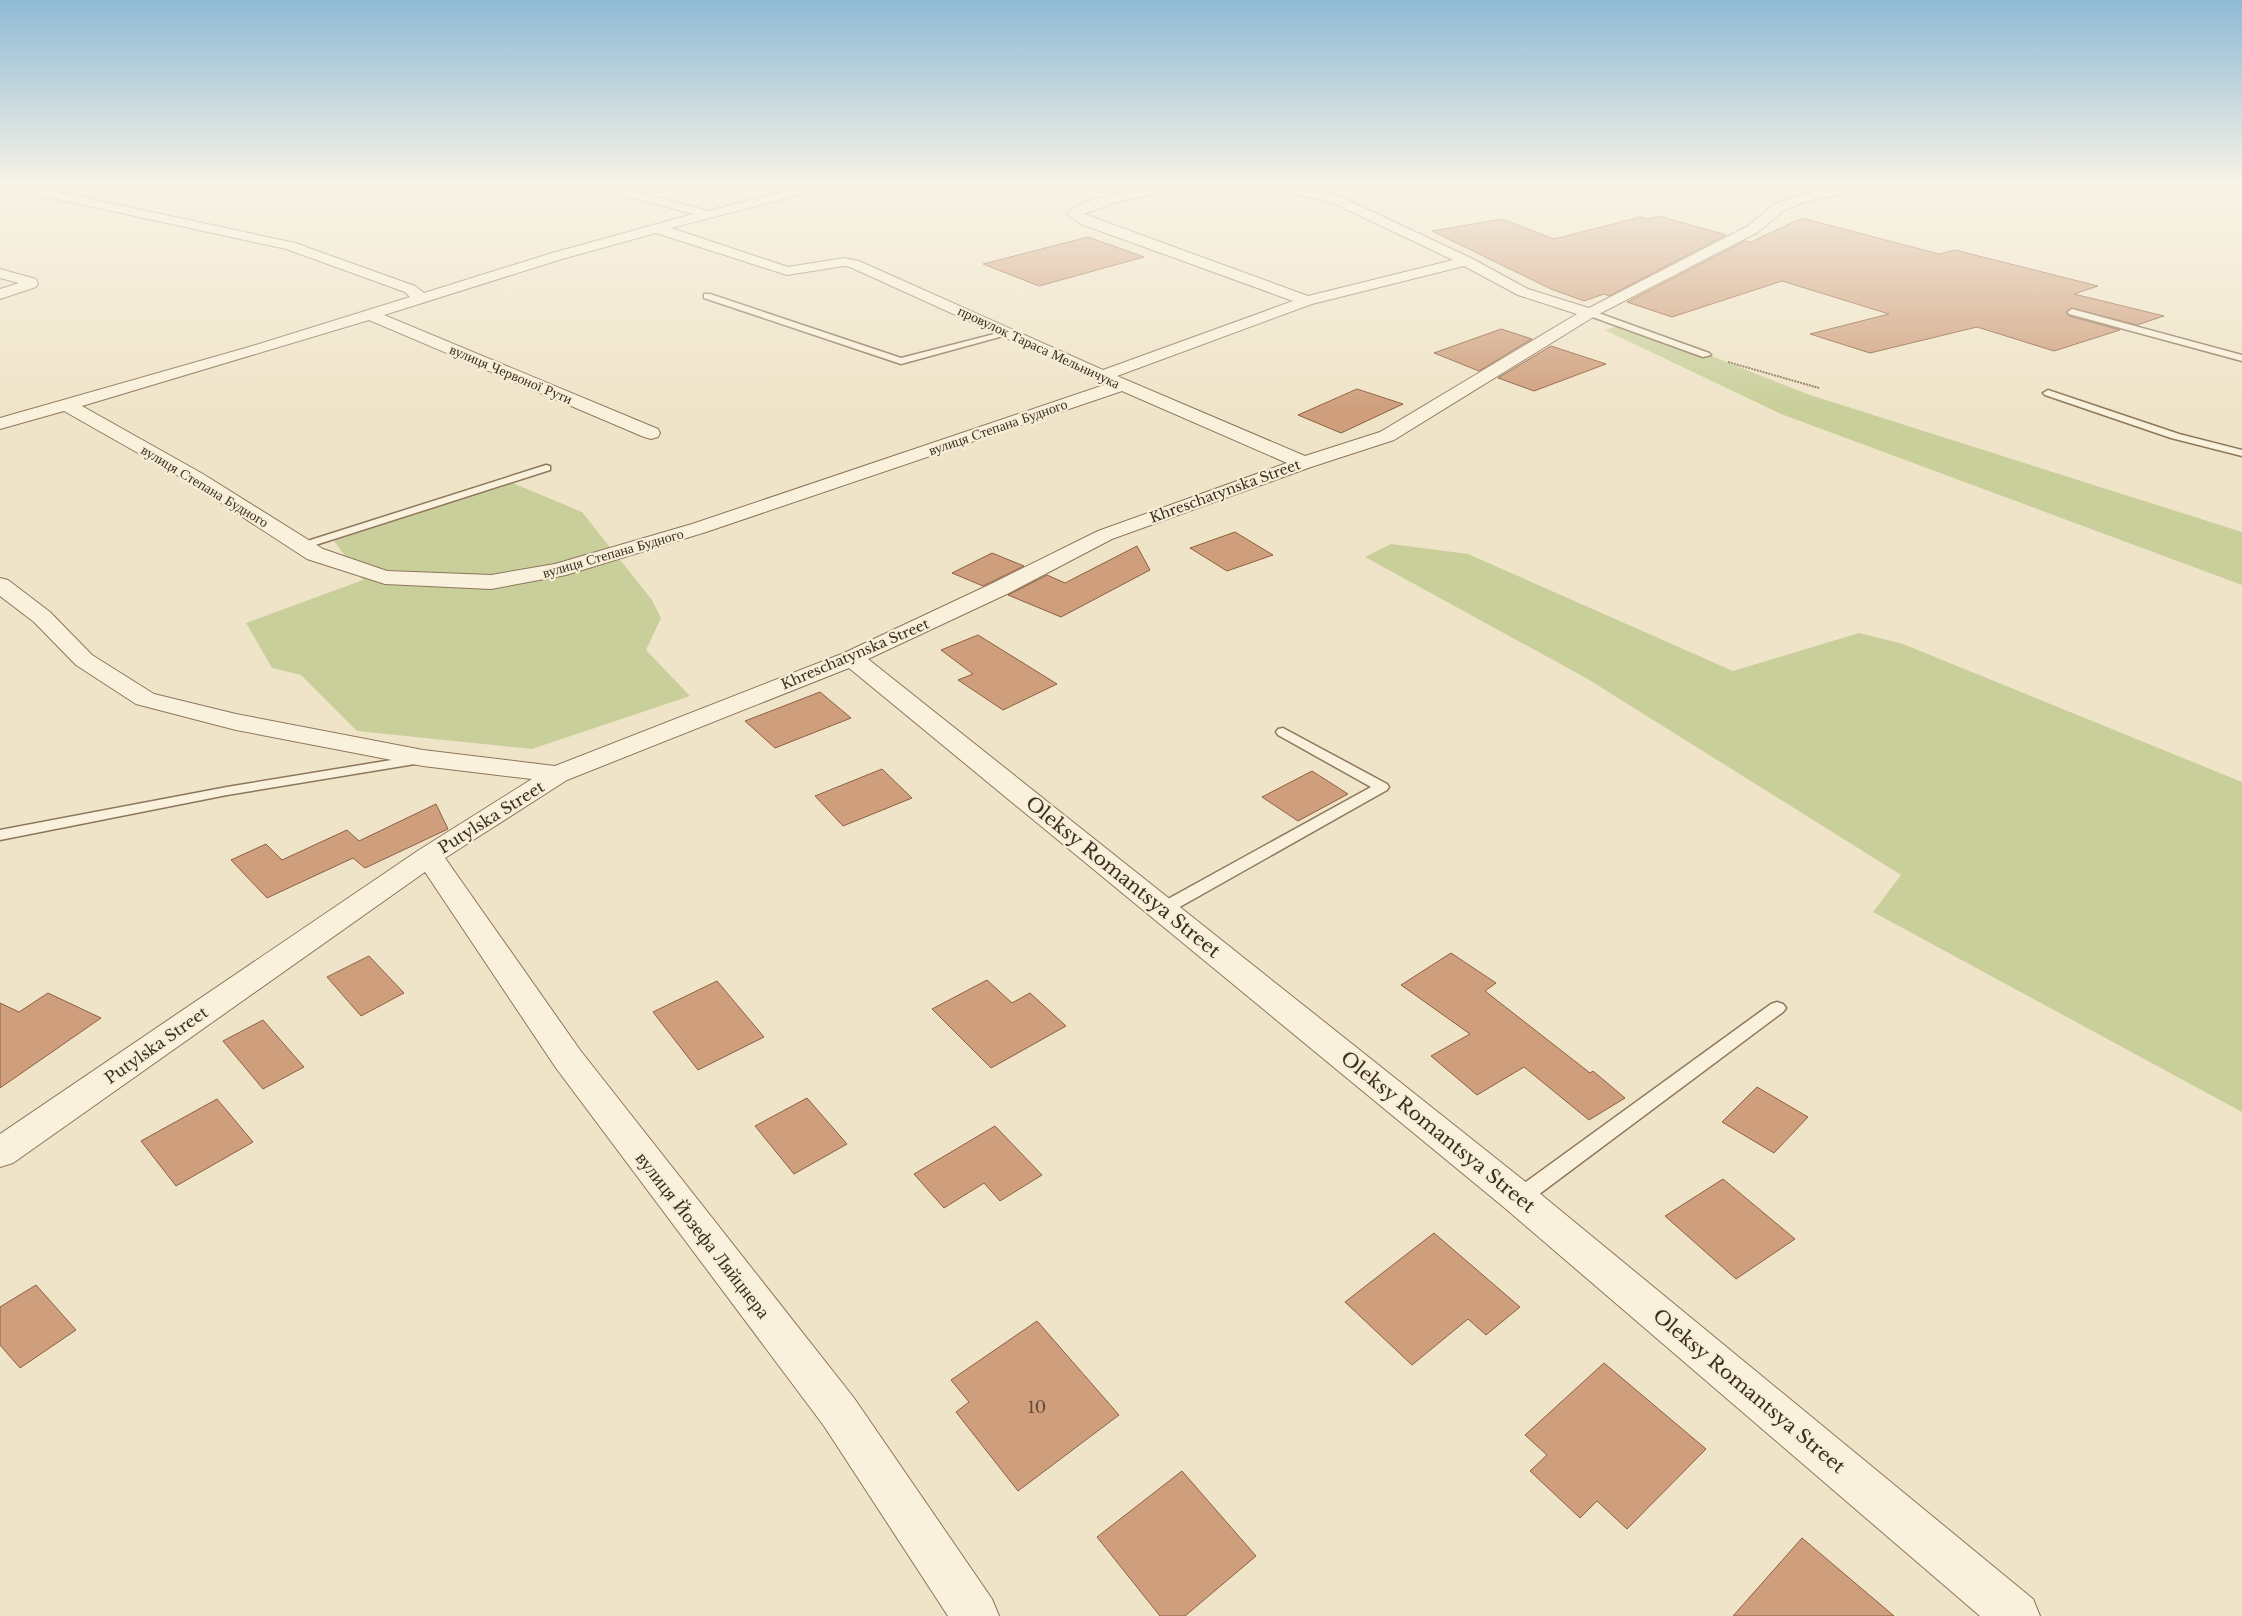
<svg xmlns="http://www.w3.org/2000/svg" width="2242" height="1616" viewBox="0 0 2242 1616" font-family="'Libre Baskerville',serif">
<style>
.green{fill:#c9cf9b}
.building{fill:#cf9f7d;stroke:#8d5f41}
.lines{fill:none;stroke-linecap:round;stroke-linejoin:round}
.lane-casing{stroke:#8d765c;stroke-width:3}
.street-casing{stroke:#8d765c;stroke-width:2}
.path{stroke:#8d765c;stroke-width:2;stroke-dasharray:2 1;stroke-linecap:butt}
.lane{fill:#faf1dc;fill-rule:evenodd}
.street{fill:#faf1dc;fill-rule:evenodd}
.labels{text-anchor:middle;dominant-baseline:central;stroke-width:4.5;stroke-linejoin:round;paint-order:stroke}
.far-street-label{font-size:14px;fill:#3d2e20;stroke:#f7eed8}
.street-label{font-size:16px;fill:#3d2e20;stroke:#f7eed8}
.near-number-label{font-size:16px;fill:#624a37}
.near-street-label{font-size:19px;fill:#3d2e20;stroke:#f7eed8}
</style>
<rect width="100%" height="100%" fill="#f0e4c8"/>
<g class="green">
<path d="M1629,323L1807,394L2242,532V585L1781,414L1605,330Z"/>
<path d="M508,481L582,512L652,600L661,618L646,650L690,696L532,749L357,731L301,675L272,668L246,623L363,580L334,541Z"/>
<path d="M1391,544L1468,554L1733,671L1859,633L1903,644L2242,782V1112L1873,912L1901,875L1586,678L1365,557Z"/>
</g>
<g class="building">
<path d="M1659,216L1726,235L1609,296L1604,294L1584,301L1551,289L1432,231L1502,219L1554,239L1641,217L1647,219Z"/>
<path d="M1802,218L1939,254L1955,250L2098,286L2074,294L2164,316L2137,325L2071,308L2066,312L2069,316L2120,330L2054,351L1977,327L1870,353L1810,334L1889,314L1782,281L1672,317L1627,302L1745,241L1751,242Z"/>
<path d="M1088,237L1144,257L1039,286L983,264Z"/>
<path d="M1501,329L1532,339L1479,371L1434,353Z"/>
<path d="M1551,346L1606,364L1534,391L1498,378Z"/>
<path d="M1357,389L1403,404L1341,433L1298,415Z"/>
<path d="M1235,532L1273,555L1227,571L1190,548Z"/>
<path d="M1137,546L1150,570L1061,617L1008,595L1047,575L1065,583Z"/>
<path d="M992,553L1024,566L983,586L952,573Z"/>
<path d="M978,635L1057,684L1003,710L958,680L973,674L941,650Z"/>
<path d="M820,692L851,718L775,748L745,721Z"/>
<path d="M882,769L912,798L843,826L815,796Z"/>
<path d="M1312,771L1348,794L1298,821L1262,797Z"/>
<path d="M436,804L448,829L365,868L353,858L267,898L231,860L266,844L282,860L347,830L359,841Z"/>
<path d="M1451,953L1496,983L1485,991L1590,1073L1593,1071L1625,1098L1589,1120L1524,1067L1477,1095L1431,1056L1470,1034L1401,985Z"/>
<path d="M369,956L404,993L361,1016L327,977Z"/>
<path d="M987,980L1012,1003L1030,993L1066,1026L991,1068L932,1009Z"/>
<path d="M717,981L764,1037L698,1070L653,1012Z"/>
<path d="M48,993L101,1018L0,1088V1003L19,1012Z"/>
<path d="M263,1020L304,1067L263,1089L223,1041Z"/>
<path d="M1757,1087L1808,1117L1774,1153L1722,1122Z"/>
<path d="M807,1098L847,1144L794,1174L755,1126Z"/>
<path d="M217,1099L253,1142L176,1186L141,1141Z"/>
<path d="M995,1126L1042,1175L1000,1201L984,1183L944,1208L914,1174Z"/>
<path d="M1723,1179L1795,1239L1736,1279L1665,1216Z"/>
<path d="M1434,1233L1520,1307L1486,1335L1468,1319L1412,1365L1345,1302Z"/>
<path d="M36,1285L76,1330L20,1368L0,1345V1307Z"/>
<path d="M1037,1321L1119,1415L1018,1491L956,1412L969,1402L951,1380Z"/>
<path d="M1604,1363L1706,1449L1627,1529L1597,1501L1580,1518L1530,1471L1547,1455L1525,1435Z"/>
<path d="M1182,1471L1256,1556L1185,1616H1160L1097,1537Z"/>
<path d="M1802,1538L1894,1616H1733Z"/>
</g>
<g class="lines">
<defs>
<g id="lane">
<path d="M704,294H710L901,358L1010,330L1014,333L901,364L704,298Z"/>
<path d="M2072,309L2242,355V361L2069,314L2068,312Z"/>
<path d="M1590,310L1709,353L1711,355L1703,357L1587,315L1586,313Z"/>
<path d="M2048,390L2179,434L2242,450V456L2171,438L2045,395L2043,393Z"/>
<path d="M546,465L550,466V470L306,548H298L296,546L298,544Z"/>
<path d="M1283,728L1387,784L1389,787L1387,790L1169,913H1157L1155,909L1157,905L1371,787L1278,735L1276,732L1278,729Z"/>
<path d="M422,755L427,756L429,759L427,762L227,795L0,840V830L227,787Z"/>
<path d="M1777,1002L1783,1004L1786,1008L1783,1012L1526,1204L1519,1206L1512,1204L1509,1198L1512,1192L1771,1004Z"/>
</g>
<g id="street">
<path d="M0,183H17L295,243L415,286L424,293L552,253L693,214L590,186L588,183H606L708,211L817,183H836L834,186L671,228L788,267L844,258L859,261L1103,370L1293,301L1081,224L1067,214C1084,194 1170,183 1196,183L1194,186L1190,187L1120,201L1084,214L1308,296L1453,260L1331,202L1258,186L1256,183H1277L1339,196L1471,258L1528,289L1589,308L1748,226L1774,204L1807,193L1860,183H1882L1880,186L1810,200L1784,210L1758,232L1595,316L1394,440L1311,467L1112,539L1009,593L868,659L1532,1187L2033,1599L2040,1616H1980L1506,1209L849,668L567,780L445,858L580,1050L854,1398L992,1599L999,1616H948L824,1426L556,1068L425,872L13,1163L0,1167V1134L419,850L532,779L423,766L236,730L136,704L76,665L34,622L0,596V578L8,580L50,612L92,655L154,694L236,714L423,750L555,766L844,653L993,583L1098,531L1287,463L1122,391L706,532L566,575L491,589L385,584L307,559L189,482L64,411L0,429V418L249,347L410,297L405,292L286,249L2,187L0,186ZM656,233L787,275L844,266L850,267L1107,384L692,524L555,564L491,575L387,571L323,549L203,474L82,406L369,320L644,437L651,439L658,437L660,433L658,429L384,315L562,259ZM1464,266L1518,295L1577,314L1380,432L1305,456L1117,376L1312,304Z"/>
<path d="M0,269L36,279L38,284L36,287L0,299V289L19,283L0,278Z"/>
</g>
</defs>
<use href="#lane" class="lane-casing"/>
<use href="#street" class="street-casing"/>
<path class="path" d="M1728,362L1819,388"/>
<use href="#lane" class="lane"/>
<use href="#street" class="street"/>
</g>
<linearGradient id="sky" x2="0" y2="1"><stop stop-color="#8fbad6"/><stop offset="0.45" stop-color="#f8f3e6"/><stop offset="1" stop-color="#f8f3e6" stop-opacity="0"/></linearGradient>
<rect width="2242" height="409" fill="url(#sky)"/>
<g class="labels">
<g class="far-street-label">
<text transform="translate(1039 347) rotate(25)">провулок Тараса Мельничука</text>
<text transform="translate(511 374) rotate(23)">вулиця Червоної Рути</text>
<text transform="translate(998 427) rotate(-19)">вулиця Степана Будного</text>
<text transform="translate(205 486) rotate(31)">вулиця Степана Будного</text>
<text transform="translate(1225 491) rotate(-20)">Khreschatynska Street</text>
<text transform="translate(613 553) rotate(-16)">вулиця Степана Будного</text>
<text transform="translate(855 654) rotate(-23)">Khreschatynska Street</text>
</g>
<g class="street-label">
<text transform="translate(491 817) rotate(-32)">Putylska Street</text>
<text transform="translate(156 1045) rotate(-35)">Putylska Street</text>
</g>
<g class="near-number-label">
<text x="1037" y="1407">10</text>
</g>
<g class="near-street-label">
<text transform="translate(1123 877) rotate(39)">Oleksy Romantsya Street</text>
<text transform="translate(1438 1132) rotate(39)">Oleksy Romantsya Street</text>
<text transform="translate(703 1235) rotate(52)">вулиця Йозефа Ляйцнера</text>
<text transform="translate(1749 1391) rotate(40)">Oleksy Romantsya Street</text>
</g>
</g>
</svg>
